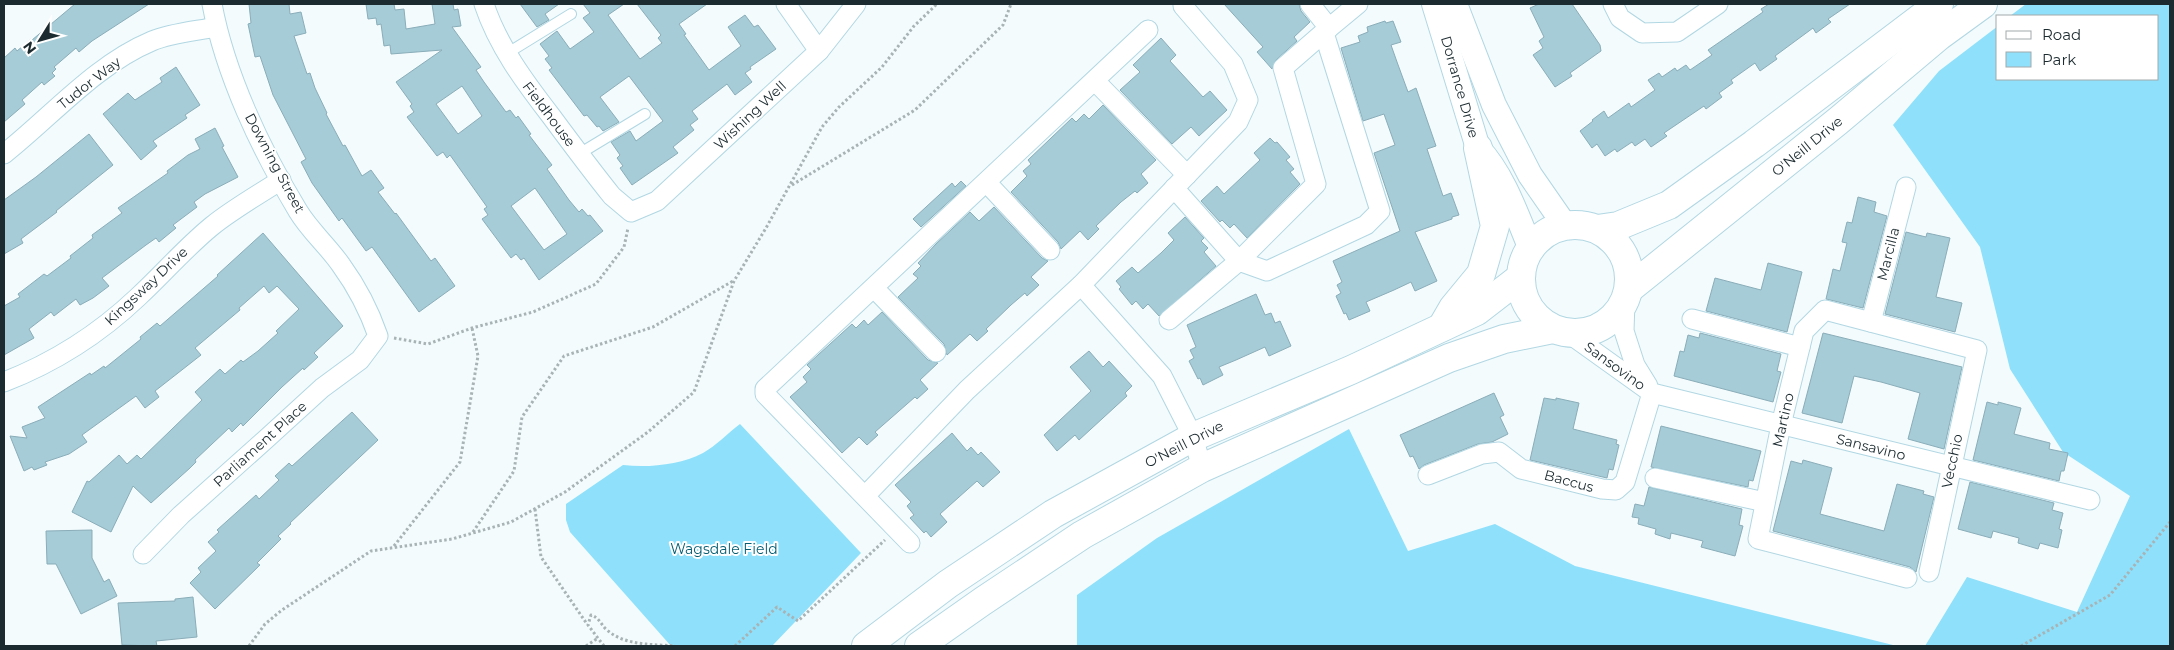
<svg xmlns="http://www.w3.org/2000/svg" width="2174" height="650" viewBox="0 0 2174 650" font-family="Montserrat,sans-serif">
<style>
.green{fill:#8ee0fb}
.building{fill:#a6ccd8;stroke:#89adb9;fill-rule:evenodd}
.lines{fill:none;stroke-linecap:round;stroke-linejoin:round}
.service-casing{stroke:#b1d7e3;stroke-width:12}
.minor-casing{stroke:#b1d7e3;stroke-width:21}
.tertiary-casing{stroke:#b1d7e3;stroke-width:26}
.secondary-casing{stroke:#b1d7e3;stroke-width:30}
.path{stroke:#a8b3b6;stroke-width:3;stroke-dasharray:2.5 2.5;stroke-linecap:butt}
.service{stroke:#fff;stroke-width:10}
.minor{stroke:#fff;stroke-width:19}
.tertiary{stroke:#fff;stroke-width:24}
.secondary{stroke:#fff;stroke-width:28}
.labels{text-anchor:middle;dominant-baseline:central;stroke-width:4;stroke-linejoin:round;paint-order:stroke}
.street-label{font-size:14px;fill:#1c2b30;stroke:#fff}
.park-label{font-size:14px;fill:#055d72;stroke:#fff}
</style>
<rect width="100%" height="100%" fill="#f3fbfd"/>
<g class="green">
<path d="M2026,4H2170V646H1925L1967,577L2077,612L2130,496L2063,452L2010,369L1980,247L1893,125L1939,71L1998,26V79H2158V16H2010Z"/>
<path d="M740,424L861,553L772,646H671L570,532L566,520V504L623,465C648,468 680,465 703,453C716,446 728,433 740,424Z"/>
<path d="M1349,429L1408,551L1495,524L1575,566L1897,646H1077V595L1157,538Z"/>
</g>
<g class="building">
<path d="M75,4H149L92,41L79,52L76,48L54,67L56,69L52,73L55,76L44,85L42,82L22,100L25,104L4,122V58L15,48L17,51L31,39L32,40Z"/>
<path d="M249,4H289L290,14L301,12L306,33L294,36L307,74L310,73L315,88L327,113L326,114L343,146L345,145L362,176L371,170L384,188L378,192L395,214L396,213L431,261L435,258L455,286L419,312L372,247L366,251L342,218L339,221L312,183L301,162L306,159L273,95L260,56L255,57L248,24L251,23Z"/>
<path d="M366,4H394L395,10L404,9L406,29L435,24L432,4H453L454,10L458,9L461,26L452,27L481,67L476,70L484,82L506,112L510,110L516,118L518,116L531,134L529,135L552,165L547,169L569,200L579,212L582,209L588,216L590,215L603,231L539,280L524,258L521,260L516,254L511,258L482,219L488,215L484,209L487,207L450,155L447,158L443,152L437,156L407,117L414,112L410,106L412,104L396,82L442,50L391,54L390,45L384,46L381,24L377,25L376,18L368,19ZM462,86L482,116L458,134L436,104ZM535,188L567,234L544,250L511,206Z"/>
<path d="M520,4H559L545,14L549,20L537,27Z"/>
<path d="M583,4H624L608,15L640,59L662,43L658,38L661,35L637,4H707L679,24L686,34L684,35L709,70L741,46L728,27L745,15L754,27L758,25L776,49L750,67L751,69L745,73L752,82L735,95L727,84L692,111L698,119L690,125L694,130L673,147L678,153L632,185L620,168L623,166L617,158L620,155L611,142L630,131L636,141L663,121L629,76L600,97L619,122L603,131L599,126L597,127L587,115L584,116L549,70L552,68L545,59L549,56L540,44L557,31L570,49L594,32L583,18L590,13Z"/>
<path d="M1224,4H1299L1301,11L1310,22L1294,37L1297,41L1276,60L1272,69L1257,52L1263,47Z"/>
<path d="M1539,4H1572L1600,45L1601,51L1570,73L1572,76L1555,87L1533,55L1543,48L1539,41L1544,37L1530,8Z"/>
<path d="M1769,4H1850L1828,19L1831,22L1816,33L1813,28L1775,56L1777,59L1760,71L1755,63L1731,80L1733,83L1719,93L1722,97L1706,109L1704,106L1664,133L1667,136L1651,147L1645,139L1635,146L1632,142L1617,152L1615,149L1605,156L1597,144L1592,148L1580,131L1593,121L1592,120L1604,111L1608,118L1629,103L1631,107L1655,90L1648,80L1659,73L1662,77L1675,68L1677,71L1686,65L1690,70L1712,55L1708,50L1763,12L1761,9Z"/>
<path d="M1385,21L1386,23L1393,21L1401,42L1391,45L1397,62L1408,92L1416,88L1436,146L1427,149L1443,196L1451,193L1459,215L1452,217V219L1415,232L1437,281L1415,291L1411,282L1394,290L1366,302L1370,311L1349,320L1346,313L1344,314L1336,296L1341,293L1337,285L1342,282L1333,261L1400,231L1374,153L1395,145L1384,114L1363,121L1341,48L1360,42L1358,36L1368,32L1367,27Z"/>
<path d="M1161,38L1176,55L1170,61L1203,97L1210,91L1227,110L1199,136L1191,127L1172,144L1120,90L1140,72L1133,65Z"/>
<path d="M176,67L200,105L185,115L187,118L153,141L157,146L141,160L103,114L128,93L135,100L162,82L160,78Z"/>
<path d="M1103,105L1156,160L1141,174L1148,183L1137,193L1135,191L1121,202L1096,226L1099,229L1088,240L1080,231L1061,249L1058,242L1011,192L1027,176L1023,171L1031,164L1028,160L1072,118L1076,122L1084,114L1089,119Z"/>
<path d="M215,128L224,146L222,147L238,177L205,194L194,202L197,207L173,225L176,228L159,242L156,238L146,245L102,278L109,286L93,298L80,305L76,299L54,316L51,312L29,329L34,338L4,355V306L20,297L18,294L44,274L47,276L71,258L70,256L93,238L92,235L122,213L118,208L168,173L167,171L188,155L200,149L195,139Z"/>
<path d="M89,134L113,165L56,211L57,212L21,239L23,243L4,254V200L36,177Z"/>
<path d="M1270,138L1275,143L1277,142L1290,157L1286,160L1294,169L1290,172L1300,184L1247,238L1234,224L1230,228L1222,220L1220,222L1201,201L1217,186L1224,194L1260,160L1254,153Z"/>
<path d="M961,181L966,186L921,227L913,219L952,183L955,187Z"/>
<path d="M1858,197L1876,202L1874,212L1887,216L1863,308L1826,299L1833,269L1840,271L1847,243L1842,242L1847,222L1852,223Z"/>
<path d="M994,207L1042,258L1048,261L1031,277L1039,285L1027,296L1025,293L1011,305L986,329L988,331L977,341L970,334L947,355L944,344L898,297L918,278L913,274L921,266L918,263L936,244L970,212L979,221Z"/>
<path d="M1185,217L1204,238L1201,241L1208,248L1204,252L1216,266L1159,316L1148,304L1143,309L1136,301L1132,305L1119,289L1121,287L1116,281L1132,267L1138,273L1161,253L1174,240L1168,233Z"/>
<path d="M1906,232L1926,237L1927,233L1950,238L1936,297L1962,303L1955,332L1885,314Z"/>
<path d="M263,233L343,326L314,353L318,357L304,370L303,368L282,387L243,426L241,423L232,432L229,428L195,460L196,462L190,468L151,503L133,486L111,532L72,512L87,481L89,482L119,455L127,464L137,455L141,459L202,400L195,392L220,369L225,374L241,360L243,362L258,351L278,333L276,331L299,309L277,286L269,293L264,286L239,308L240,310L195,348L201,355L155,391L159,397L145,408L136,396L82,435L87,442L69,454L45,462L47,465L34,470L32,467L24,471L10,436L27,438L22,427L45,418L38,407L90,373L91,375L104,366L105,368L141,339L140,337L157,323L160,326L218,276L217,275Z"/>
<path d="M1768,263L1802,272L1787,332L1706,311L1715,278L1761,290Z"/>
<path d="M1256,294L1265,315L1271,313L1275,323L1280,321L1291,346L1269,356L1265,347L1236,360L1219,367L1223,375L1203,385L1200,378L1198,379L1189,361L1194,358L1190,350L1196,347L1187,325Z"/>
<path d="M882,312L928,360L938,363L920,380L928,389L917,399L915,397L875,432L878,435L867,445L859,437L842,453L790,397L807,382L803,377L811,369L807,365L852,324L856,328L864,320L868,325Z"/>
<path d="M1700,333L1781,354L1777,371L1781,372L1773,402L1674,376L1680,351L1684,352L1688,335L1699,338Z"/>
<path d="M1823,333L1962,367L1944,449L1908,439L1920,393L1881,382L1854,376L1842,423L1802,413Z"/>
<path d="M1089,351L1103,367L1109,361L1132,386L1125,393L1127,396L1079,440L1075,435L1057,451L1044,435L1091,391L1070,367Z"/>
<path d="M1494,393L1504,415L1500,417L1508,434L1492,442L1478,444L1424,465L1419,469L1413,456L1410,457L1400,435Z"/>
<path d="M1544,398L1556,400V398L1579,403L1573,429L1617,440L1616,444L1619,445L1613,470L1609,469L1607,478L1530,460Z"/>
<path d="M1987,402L1998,405V402L2021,408L2014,434L2050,443L2049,449L2068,453L2064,471H2061L2059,481L1973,460Z"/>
<path d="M352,412L378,440L290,523L291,524L278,536L281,539L257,563L260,565L215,609L190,583L201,572L198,568L216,551L208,542L219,532L217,530L256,495L259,499L279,480L275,476L289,463L292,466Z"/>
<path d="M1661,426L1761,451L1753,481L1749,480L1748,487L1651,467Z"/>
<path d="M952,433L967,451L971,447L978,455L981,452L1000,472L983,487L977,481L940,514L947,522L931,537L926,531L924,533L910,518L914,515L907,506L911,502L895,485Z"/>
<path d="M1803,460L1832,468L1820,514L1884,531L1897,484L1924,491L1923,494L1934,497L1916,572L1910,567L1773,531L1791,461L1802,464Z"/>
<path d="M1970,482L2054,503L2052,510L2063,513L2059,529L2062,530L2058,548L2040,543L2038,549L2018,543L2019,538L1993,531L1991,538L1958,529Z"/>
<path d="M1649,487L1742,509L1739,525L1743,526L1735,556L1701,547L1703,541L1671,533L1670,539L1655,534L1656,529L1638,524L1639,518L1632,517L1635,504L1644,506Z"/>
<path d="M92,530V558L104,582L109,579L117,596L81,614L56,564H47L46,531Z"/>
<path d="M193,597L197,637L156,641L157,646L122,645L118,603L175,601V599Z"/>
</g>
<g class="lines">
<defs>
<g id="service">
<path d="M506,54L571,14"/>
<path d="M579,154L645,114"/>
</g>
<g id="minor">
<path d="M484,4C498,46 524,81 551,116C571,143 591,170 612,196L631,212L657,201L819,51L856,4"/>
<path d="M786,4L819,51"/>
<path d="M1613,4L1620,18L1642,33L1677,32L1718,4"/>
<path d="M1329,28L1358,4"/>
<path d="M1095,81L1187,175"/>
<path d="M4,154C52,116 95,65 152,41C171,33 196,31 216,27"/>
<path d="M987,183L1050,250"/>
<path d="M1174,188L1239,261L1267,271L1366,225L1380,211L1324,33"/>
<path d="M1081,285L1162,376L1193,437L1202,468"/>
<path d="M874,288L936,352"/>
<path d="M1625,302L1624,331L1635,365L1648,386"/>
<path d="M1692,319L1800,347"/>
<path d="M1169,320L1239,261L1316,184L1283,68L1329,28L1310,4"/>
<path d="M1871,322L1906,187"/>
<path d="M1571,335L1652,393L2090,500"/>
<path d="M4,382C53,363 99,334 138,297C163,274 185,248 212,226C233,209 258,195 281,180"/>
<path d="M1428,475L1482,454L1499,452L1521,469L1602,489L1616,490L1625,482L1652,393"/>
<path d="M1655,478L1765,502"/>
<path d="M865,496L967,390L1081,285L1238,122L1248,100L1233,64L1183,6V4"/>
<path d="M910,543L765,394V389L1148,30"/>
<path d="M143,554L181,515L265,440L322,388L360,360L378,336C369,310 357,287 341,265C328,246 310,231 298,211C261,150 225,74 212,4"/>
<path d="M1907,578L1758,539L1781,425L1804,331L1825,310L1977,350L1929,572"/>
</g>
<g id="tertiary">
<path d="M1434,4L1478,148C1503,175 1516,213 1530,247"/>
<path d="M1455,4L1494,105L1530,175L1564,224"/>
</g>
<g id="secondary">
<circle cx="1575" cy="279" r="54"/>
<path d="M1597,229L1618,226L1669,205L1754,144L1939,4"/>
<path d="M1630,288L1838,121L1939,36L1983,4"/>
<path d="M1442,327L1453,308L1481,274L1495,226L1478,148"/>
<path d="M866,646L948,584L1053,514L1193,437L1351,370L1477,311L1521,277"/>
<path d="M919,646L983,601L1082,535L1202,468L1449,358L1504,339L1553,329"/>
</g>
</defs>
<use href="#service" class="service-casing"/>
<use href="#minor" class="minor-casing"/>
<use href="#tertiary" class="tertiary-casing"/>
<use href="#secondary" class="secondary-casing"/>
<g class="path">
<path d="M792,185L915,110L1003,25L1011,4"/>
<path d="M394,338L428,344L472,328L533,312L596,284L624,247L628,228"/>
<path d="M535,509L541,557L587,624"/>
<path d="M473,532L514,471L522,417L564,356L653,327L733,281"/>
<path d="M394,546L460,462L478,356L472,328"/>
<path d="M249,646L265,624L282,610L371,551L452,539L511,522L565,492L648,432L694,392L734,281L766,228L822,127L839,107L882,67L914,26L937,4"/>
<path d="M586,646L598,638"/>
<path d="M604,646L588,625L591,615C600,618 600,624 607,630C625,646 653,644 675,646"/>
<path d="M735,646L777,607L798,621L885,540"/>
<path d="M2021,646L2110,595L2170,522"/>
</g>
<use href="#service" class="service"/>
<use href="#minor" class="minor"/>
<use href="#tertiary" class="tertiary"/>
<use href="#secondary" class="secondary"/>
</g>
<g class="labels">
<g class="street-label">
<text transform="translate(89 83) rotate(-38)">Tudor Way</text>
<text transform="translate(1460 87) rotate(74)">Dorrance Drive</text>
<text transform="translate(549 114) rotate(53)">Fieldhouse</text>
<text transform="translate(750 115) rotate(-43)">Wishing Well</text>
<text transform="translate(1807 146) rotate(-39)">O'Neill Drive</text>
<text transform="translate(275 163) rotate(62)">Downing Street</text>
<text transform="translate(1888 254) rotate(-76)">Marcilla</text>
<text transform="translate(146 286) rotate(-43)">Kingsway Drive</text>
<text transform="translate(1615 366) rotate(36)">Sansovino</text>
<text transform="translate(1783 420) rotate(-77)">Martino</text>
<text transform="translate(260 444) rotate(-42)">Parliament Place</text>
<text transform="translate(1184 444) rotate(-27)">O'Neill Drive</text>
<text transform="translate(1871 447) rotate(14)">Sansavino</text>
<text transform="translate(1952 461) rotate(-78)">Vecchio</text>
<text transform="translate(1569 481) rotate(15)">Baccus</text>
</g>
<g class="park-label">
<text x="724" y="549">Wagsdale Field</text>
</g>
</g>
<rect width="2174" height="650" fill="none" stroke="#1c2b30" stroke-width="10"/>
<rect x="1996" y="15" width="162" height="65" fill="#ffffff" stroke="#a4aaac"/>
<rect x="2006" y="31" width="25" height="8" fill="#ffffff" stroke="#a4aaac"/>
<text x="2042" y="40" font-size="15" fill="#1c2b30">Road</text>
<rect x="2006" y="52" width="25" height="15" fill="#8ee0fb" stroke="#a4aaac"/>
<text x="2042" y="65" font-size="15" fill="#1c2b30">Park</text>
<g transform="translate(40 40) rotate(233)" stroke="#ffffff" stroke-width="4" paint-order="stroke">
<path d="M0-4L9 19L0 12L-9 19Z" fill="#1c2b30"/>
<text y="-8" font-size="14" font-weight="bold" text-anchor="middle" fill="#1c2b30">N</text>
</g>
</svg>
